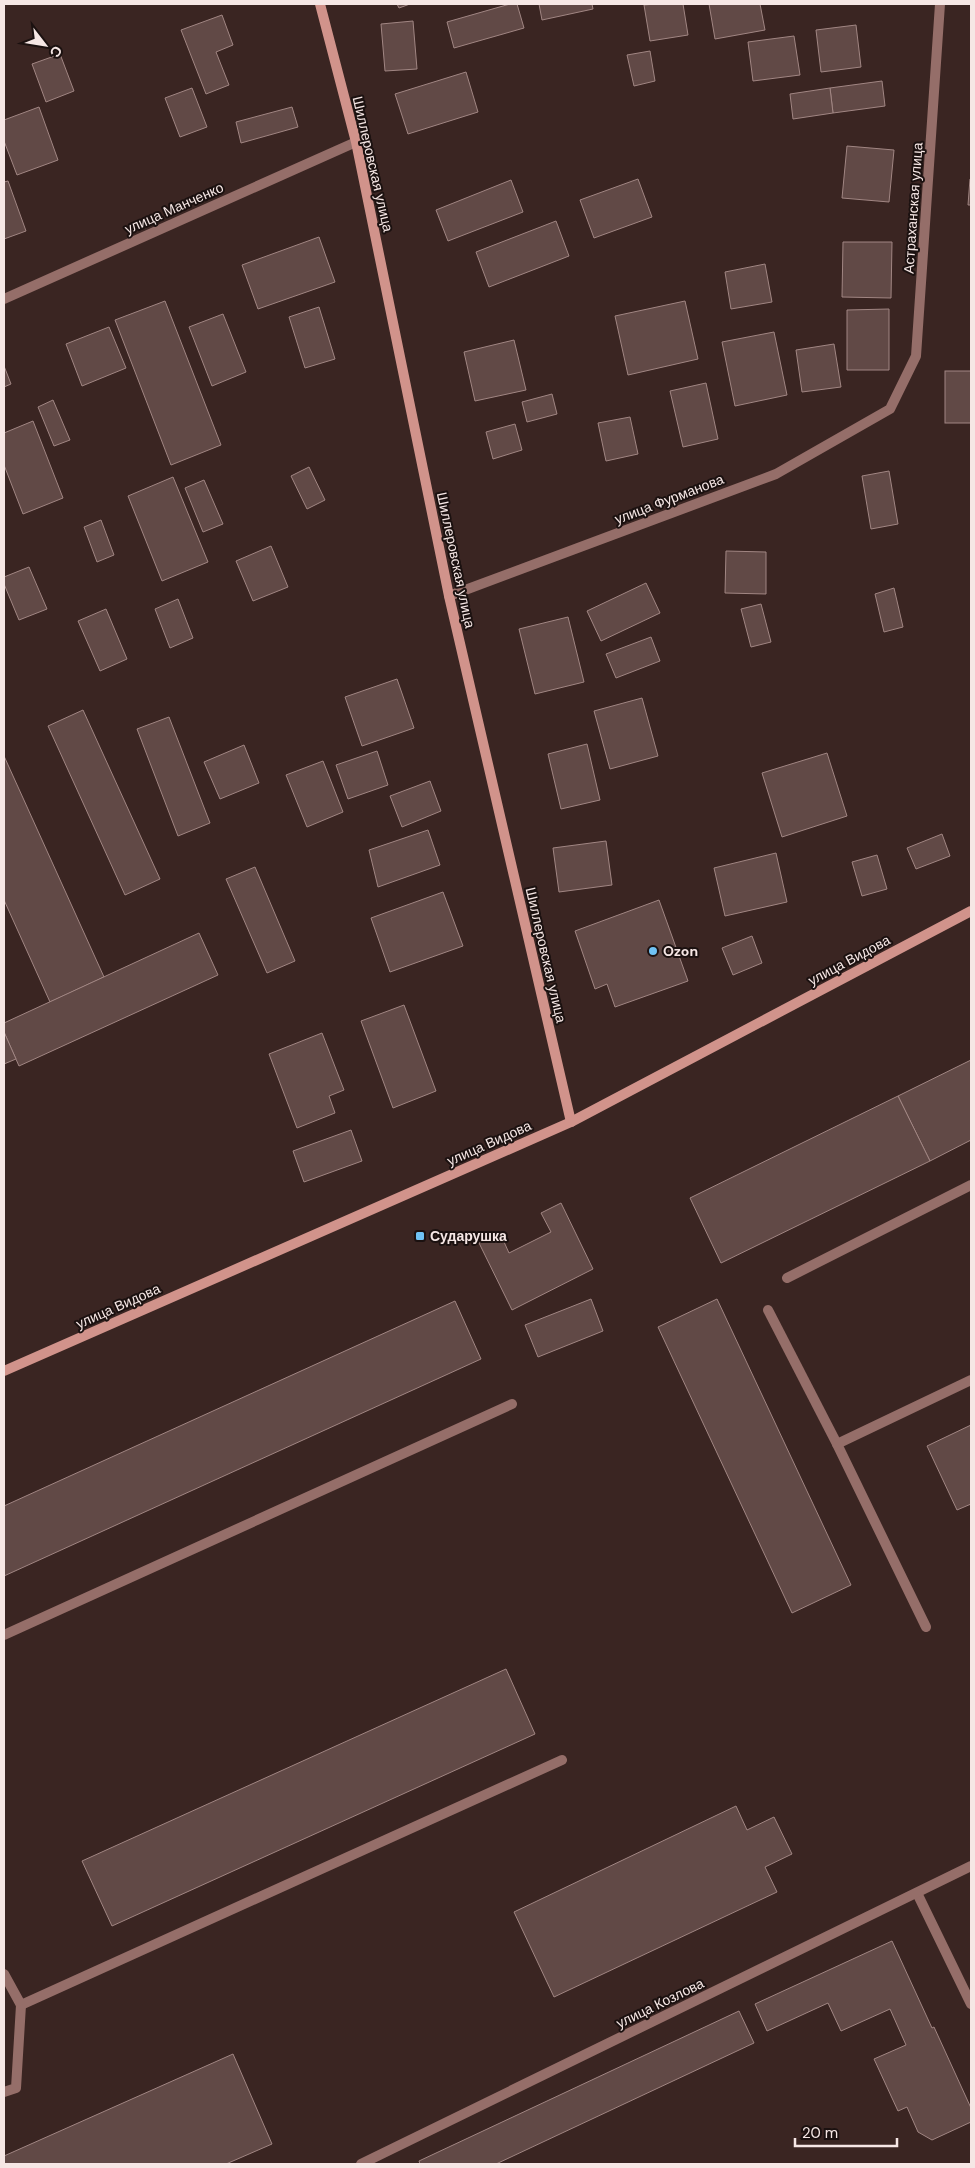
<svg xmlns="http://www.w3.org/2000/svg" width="975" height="2168" viewBox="0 0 975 2168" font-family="'DM Sans',sans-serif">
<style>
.building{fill:#614946;stroke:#a18683}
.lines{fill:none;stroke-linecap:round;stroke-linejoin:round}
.lane{stroke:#956e69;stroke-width:10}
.street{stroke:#956e69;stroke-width:10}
.secondary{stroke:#d1938b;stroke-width:10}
.poi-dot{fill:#6fc2f4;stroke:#1b1110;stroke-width:2}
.labels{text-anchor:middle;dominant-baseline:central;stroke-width:4;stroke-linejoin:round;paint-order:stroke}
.street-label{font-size:14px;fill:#f6e7e5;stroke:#1b1110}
.poi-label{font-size:14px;font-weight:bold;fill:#f6e7e5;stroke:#1b1110;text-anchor:start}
</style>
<rect width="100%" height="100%" fill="#3a2522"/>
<g class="building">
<path d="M397,4H410L399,8Z"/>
<path d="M510,4H517L524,28L454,48L447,22Z"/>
<path d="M539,4H592L593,9L542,20Z"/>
<path d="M655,4H683L688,35L650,41L644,5Z"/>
<path d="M709,4H760L765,30L715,39Z"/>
<path d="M222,15L233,45L216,52L229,85L206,94L181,30Z"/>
<path d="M413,21L417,69L385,71L381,24Z"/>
<path d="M856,25L861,67L821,72L816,30Z"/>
<path d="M794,36L800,75L753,81L748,42Z"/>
<path d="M650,51L655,81L634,86L627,55Z"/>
<path d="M60,54L74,91L46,102L32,64Z"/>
<path d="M466,72L478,112L408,134L395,94Z"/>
<path d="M882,81L885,106L833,113L830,88Z"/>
<path d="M192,88L207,127L180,137L165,98Z"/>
<path d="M830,88L833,113L793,119L790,94Z"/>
<path d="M39,107L58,160L17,175L4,141V120Z"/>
<path d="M292,107L298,127L241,143L236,122Z"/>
<path d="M847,146L894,150L889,202L842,198Z"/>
<path d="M638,179L652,217L594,238L580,200Z"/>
<path d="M970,179H971V205H968Z"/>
<path d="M511,180L523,212L448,241L436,210Z"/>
<path d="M8,181L26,231L4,239V182Z"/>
<path d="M556,221L569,256L489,287L476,252Z"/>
<path d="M319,237L335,282L258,309L242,265Z"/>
<path d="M843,242H892L891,298L842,297Z"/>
<path d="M765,264L772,302L731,309L725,272Z"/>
<path d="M165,301L221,445L171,465L115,320Z"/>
<path d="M685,301L698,359L628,375L615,316Z"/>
<path d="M319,307L335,359L305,368L289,317Z"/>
<path d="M889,309V370H847V310Z"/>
<path d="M223,314L246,372L212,386L189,327Z"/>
<path d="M109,327L126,368L82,386L66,344Z"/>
<path d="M774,332L787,395L735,406L722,342Z"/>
<path d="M514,340L526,390L475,401L464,352Z"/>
<path d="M834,344L841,387L802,392L796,350Z"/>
<path d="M4,366L11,384L4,387Z"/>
<rect x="945" y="371" width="26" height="52"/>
<path d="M706,383L718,439L683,447L670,391Z"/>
<path d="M552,394L557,414L527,422L522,402Z"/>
<path d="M53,400L70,440L54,446L38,407Z"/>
<path d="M630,417L638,454L606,461L598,423Z"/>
<path d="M33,421L63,498L23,514L4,465V433Z"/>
<path d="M515,424L522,450L493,459L486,432Z"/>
<path d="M309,467L325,500L307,509L291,476Z"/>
<path d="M889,471L898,524L871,529L862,476Z"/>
<path d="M173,477L208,562L162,581L128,496Z"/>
<path d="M204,480L223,524L203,532L185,488Z"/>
<path d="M101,520L114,555L97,562L84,527Z"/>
<path d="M271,546L288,587L253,601L236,561Z"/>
<path d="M726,551L766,552V594L725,593Z"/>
<path d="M29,567L47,609L19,620L4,584V577Z"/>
<path d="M646,583L660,613L601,641L587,611Z"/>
<path d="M894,588L903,627L884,632L875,594Z"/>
<path d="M178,599L193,638L170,648L155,609Z"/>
<path d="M761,604L771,642L751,647L741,609Z"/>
<path d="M106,609L127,659L100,671L78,621Z"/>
<path d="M568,617L584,682L535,694L519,629Z"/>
<path d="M651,637L660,661L616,678L606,654Z"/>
<path d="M397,679L414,728L362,746L345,697Z"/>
<path d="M642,698L658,756L610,769L594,711Z"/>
<path d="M83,710L160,879L125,895L48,726Z"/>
<path d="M169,717L210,823L178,836L137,729Z"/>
<path d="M587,744L600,800L561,809L548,754Z"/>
<path d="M244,745L259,783L220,799L204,762Z"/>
<path d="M377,751L388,785L348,799L336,765Z"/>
<path d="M827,753L847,816L782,837L762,773Z"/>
<path d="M4,756L104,977L50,1002L4,900Z"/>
<path d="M323,761L343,812L307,827L286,775Z"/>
<path d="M430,781L441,811L402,827L390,796Z"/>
<path d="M428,830L440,865L378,887L369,850Z"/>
<path d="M942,834L950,856L916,869L907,848Z"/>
<path d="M606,841L612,885L559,892L553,848Z"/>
<path d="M776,853L787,902L725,916L714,868Z"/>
<path d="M877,855L887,889L862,896L852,862Z"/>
<path d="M255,867L295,961L267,973L226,879Z"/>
<path d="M443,892L463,946L390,972L371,918Z"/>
<path d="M659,900L688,981L615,1007L607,984L595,989L575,931Z"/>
<path d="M199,933L218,975L19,1066L4,1032V1023Z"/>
<path d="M752,936L762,963L733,975L722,948Z"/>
<path d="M404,1005L436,1091L393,1108L361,1021Z"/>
<path d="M4,1032L16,1059L4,1064Z"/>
<path d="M322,1033L344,1090L329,1096L335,1113L297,1128L269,1054Z"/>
<path d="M971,1060V1140L930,1161L898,1096Z"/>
<path d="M898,1096L930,1161L721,1263L690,1198Z"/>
<path d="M351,1130L362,1161L304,1182L293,1151Z"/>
<path d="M561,1203L593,1269L512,1310L479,1243L500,1233L509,1253L551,1232L541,1213Z"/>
<path d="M591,1299L603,1331L538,1357L525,1325Z"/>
<path d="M717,1299L851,1585L792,1613L658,1327Z"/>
<path d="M455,1301L481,1359L4,1576V1506Z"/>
<path d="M971,1425V1504L957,1510L927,1446Z"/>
<path d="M506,1669L535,1734L112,1926L82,1861Z"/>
<path d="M736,1806L747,1830L774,1817L792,1854L765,1867L777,1892L554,1997L514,1912Z"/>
<path d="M892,1941L932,2028L934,2027L971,2108V2122L932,2140L918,2132L907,2107L898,2111L874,2059L906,2045L890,2009L841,2031L828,2003L767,2031L755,2004Z"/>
<path d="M739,2011L754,2043L496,2164H420L419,2161Z"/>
<path d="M233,2054L272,2144L226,2164H4V2156Z"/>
</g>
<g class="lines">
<g class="lane">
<path d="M787,1278L971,1185"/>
<path d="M768,1310L837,1444"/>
<path d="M926,1627L837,1444L971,1380"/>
<path d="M4,1635L512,1404"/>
<path d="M917,1893L971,2004"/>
<path d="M4,1974L21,2005L16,2088L4,2092"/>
<path d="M21,2005L562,1760"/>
</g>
<g class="street">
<path d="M4,299L356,142"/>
<path d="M449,596L776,474L890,409L916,356L940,4"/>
<path d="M361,2164L971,1866"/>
</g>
<g class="secondary">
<path d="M320,4L356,142L449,596L571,1122"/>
<path d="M4,1371L571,1122L971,911"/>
</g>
</g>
<g class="poi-dot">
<circle cx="653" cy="951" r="5"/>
<rect x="415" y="1231" width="10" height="10" rx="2.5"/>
</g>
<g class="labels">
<g class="street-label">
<text transform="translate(373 164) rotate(77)">Шиллеровская улица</text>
<text transform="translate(174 208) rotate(-24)">улица Манченко</text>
<text transform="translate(913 208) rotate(-86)">Астраханская улица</text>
<text transform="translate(669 499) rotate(-21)">улица Фурманова</text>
<text transform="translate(456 560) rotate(78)">Шиллеровская улица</text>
<text transform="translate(546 955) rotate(77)">Шиллеровская улица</text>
<text transform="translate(849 960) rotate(-28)">улица Видова</text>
<text transform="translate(489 1143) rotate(-24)">улица Видова</text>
<text transform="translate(118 1306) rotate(-24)">улица Видова</text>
<text transform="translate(660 2003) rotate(-26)">улица Козлова</text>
</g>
<g class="poi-label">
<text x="663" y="951">Ozon</text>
<text x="430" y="1236">Сударушка</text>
</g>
</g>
<rect width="975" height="2168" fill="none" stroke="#f6e7e5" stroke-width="10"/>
<g transform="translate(45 45) rotate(121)" stroke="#1b1110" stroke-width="4" paint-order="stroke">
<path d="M0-4L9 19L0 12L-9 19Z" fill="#f6e7e5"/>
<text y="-8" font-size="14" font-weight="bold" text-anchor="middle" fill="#f6e7e5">С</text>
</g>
<path d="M795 2138v8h102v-8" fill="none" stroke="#f6e7e5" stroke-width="2.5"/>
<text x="802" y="2138" font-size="15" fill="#f6e7e5" stroke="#1b1110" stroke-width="4" paint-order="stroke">20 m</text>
</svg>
